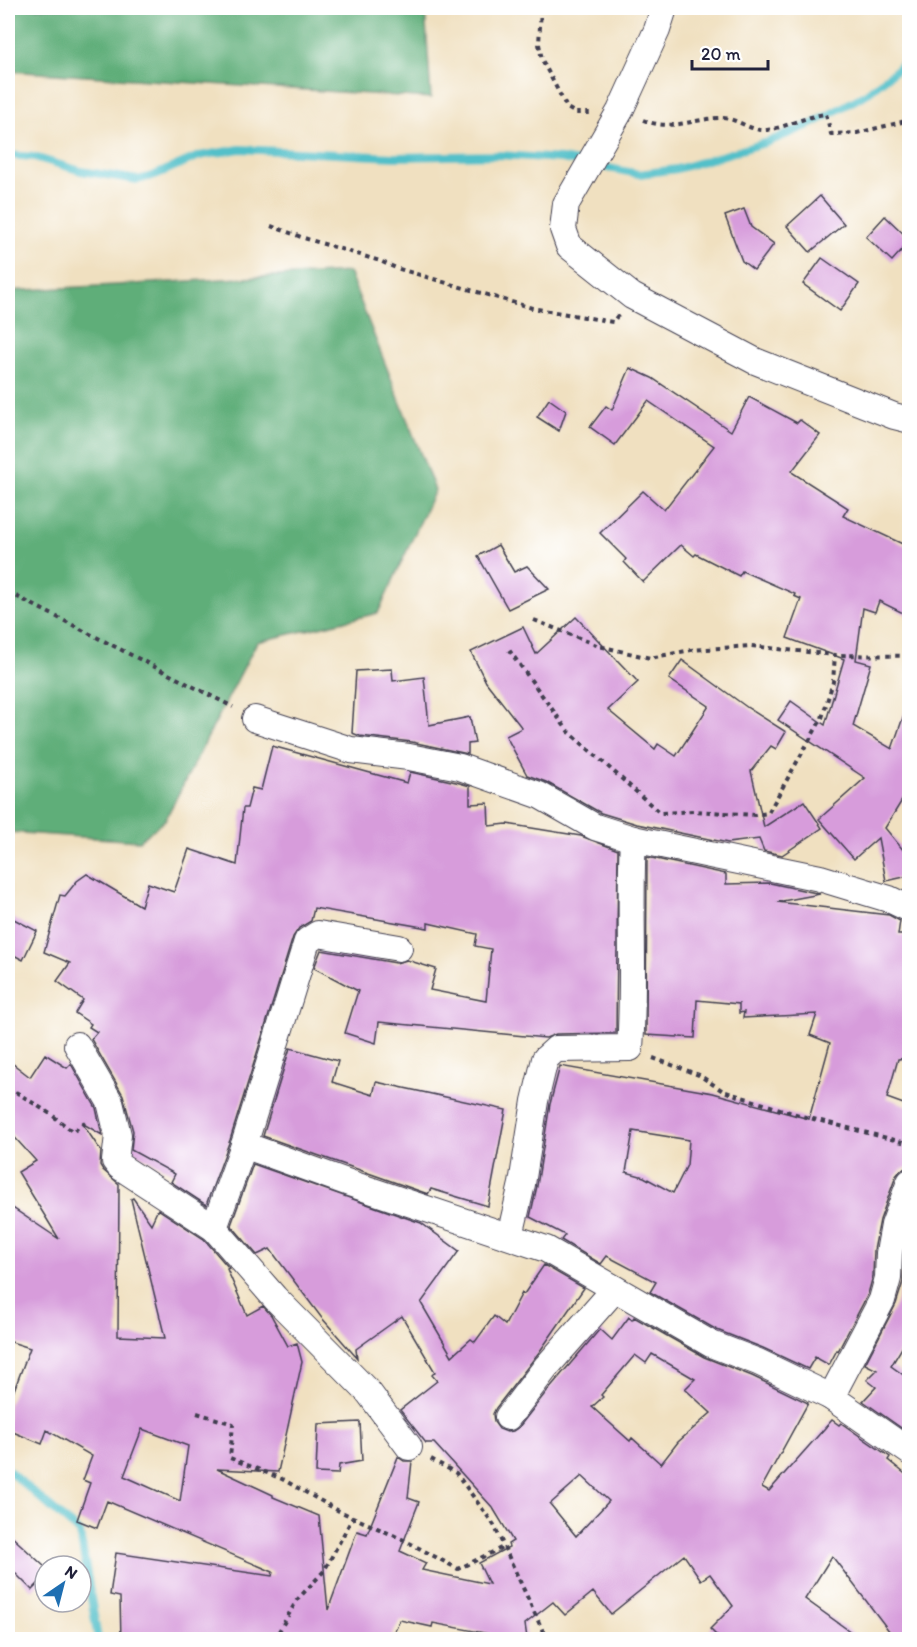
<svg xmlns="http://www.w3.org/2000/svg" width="917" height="1647" viewBox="0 0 917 1647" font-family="Itim,sans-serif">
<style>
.forest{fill:#5fae79;stroke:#40685a;stroke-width:1.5}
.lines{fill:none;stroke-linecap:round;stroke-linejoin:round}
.stream{stroke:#52c0c9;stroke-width:8}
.building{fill:#d79cdb;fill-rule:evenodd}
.minor-casing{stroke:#413e4f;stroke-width:28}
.path{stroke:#413e4f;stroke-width:4;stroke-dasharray:4.5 4.5;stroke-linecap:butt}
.minor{stroke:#fff;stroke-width:26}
</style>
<rect width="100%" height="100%" fill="#fff"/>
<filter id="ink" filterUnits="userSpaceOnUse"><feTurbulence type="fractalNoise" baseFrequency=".0167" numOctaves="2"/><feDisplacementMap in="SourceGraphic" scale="12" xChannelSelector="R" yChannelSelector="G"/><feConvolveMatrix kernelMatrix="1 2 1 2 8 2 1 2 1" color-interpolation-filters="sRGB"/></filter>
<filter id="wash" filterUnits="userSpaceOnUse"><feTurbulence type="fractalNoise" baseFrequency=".008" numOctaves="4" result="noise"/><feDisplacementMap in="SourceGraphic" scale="24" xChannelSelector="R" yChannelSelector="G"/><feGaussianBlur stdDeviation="1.35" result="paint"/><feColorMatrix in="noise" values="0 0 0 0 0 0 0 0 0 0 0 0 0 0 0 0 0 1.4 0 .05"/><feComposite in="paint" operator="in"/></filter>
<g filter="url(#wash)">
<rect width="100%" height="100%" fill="#f0e0c0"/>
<g class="forest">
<path d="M8,8H425L431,98L8,71Z"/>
<path d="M349,272L435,490L378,613L257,642L165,820L139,841L8,832V291Z"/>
</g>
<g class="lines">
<g class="stream">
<path d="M8,155L34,157L81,171L138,180L155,175L199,156L240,149L394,157L500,155L562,159L639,174L677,169L768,142L814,123L866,94L896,70L910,56"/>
<path d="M8,1470L80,1533L98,1639"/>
</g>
</g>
<g id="blocks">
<g class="building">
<path d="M820,196L844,224L810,252L787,226Z"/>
<path d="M744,209L751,227L774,244L754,270L742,261L725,216Z"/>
<path d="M885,216L909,239V242L892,261L866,237Z"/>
<path d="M822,258L859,284L840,311L803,284Z"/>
<path d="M630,368L652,378L731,431L749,397L797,423L800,420L820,435L792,471L793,473L848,508L843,516L909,547V616L879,601L875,612L863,608L856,660L871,664L853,726L892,749L906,709L909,710V789L885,828L909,857V876L886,881L878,838L854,859L819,819L865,778L778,720L791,701L825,725L844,659L787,638L801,599L794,596L795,594L742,571L739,576L696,554L694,556L681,545L643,582L624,562L626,559L600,533L643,491L664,510L714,446L648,401L615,445L590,427L606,406L612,410Z"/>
<path d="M549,399L566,411L559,431L537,417Z"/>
<path d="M498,545L514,572L527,566L549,589L508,609L478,556Z"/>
<path d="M576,617L638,682L608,710L655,749L658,744L676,756L709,706L669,679L682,660L748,708L786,732L776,749L771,746L751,771L764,827L804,801L822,828L782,855L764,851L759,839L728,843L637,824L601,813L546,782L527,775L506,736L522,728L486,682L471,652L523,627L536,654Z"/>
<path d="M392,669L393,681L424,677L429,725L470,717L475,743L468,744V754L412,742L360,736L352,733L356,671Z"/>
<path d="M272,746L407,783L410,772L456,782L470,786V804L488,803L489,826L507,824L581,836L618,850L616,1033L556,1034L546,1038L379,1022L376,1043L345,1033L358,991L314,968L321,950L396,963L407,960L436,969L430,990L486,1001L491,949L475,946L477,934L428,923V928L314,908L311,921L299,928L293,937L230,1140L206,1205L171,1182L175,1174L131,1150L133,1131L123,1095L91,1039L97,1032L89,1027L91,1024L75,1013L83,1000L57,981L70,963L44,952L60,895L65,896L77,881L87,874L141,906L148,883L174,892L189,849L237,865L243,808H247L252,788L261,790Z"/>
<path d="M647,857L726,874V884L770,883L816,893L820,894L777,902L889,915L900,921L898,935H909V1058L898,1059L887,1098L909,1106V1167L901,1170L896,1176L880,1220L874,1250L873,1276L868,1294L838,1351L837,1350L829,1365L815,1357L808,1369L763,1348L717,1330L650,1292L656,1282L607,1256L601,1264L561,1240L565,1235L530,1217L537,1186L550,1104L560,1066L713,1093L809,1119L830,1043L810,1035L817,1014L743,1018L744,1012L739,1013V1004L697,1000L695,1038L646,1035ZM633,1131L689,1140L687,1165L673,1193L644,1177L626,1172Z"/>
<path d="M8,916L37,931L23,960L8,952Z"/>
<path d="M290,1048L338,1061L332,1082L373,1095L376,1082L506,1110L488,1206L431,1189L428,1194L263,1136Z"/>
<path d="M45,1054L67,1068L71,1064L96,1108L102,1135L82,1123L101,1151L100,1165L103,1170L119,1184L118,1336L165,1338L131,1199L133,1198L151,1224L158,1209L204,1239L229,1268L227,1269L247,1315L263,1306L271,1315L288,1346L297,1343L302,1362L278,1472L217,1469L273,1495V1497L319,1516L328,1610L357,1531L367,1534L398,1457L404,1461H412L408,1498L419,1502L400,1551L426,1563L422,1570L489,1584L479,1563L509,1547L508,1544L513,1541L493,1508L434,1443H426L400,1410L437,1381L432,1375L435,1372L402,1316L356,1349L357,1358L321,1317L270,1249L257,1255L231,1225L253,1164L421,1223L459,1251L421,1303L452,1356L471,1339L475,1342L494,1316L505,1325L522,1293L524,1294L544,1265L584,1288L540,1351L496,1408L493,1414L494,1422L499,1429L507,1432L513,1431L519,1427L547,1391L600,1329L612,1340L629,1317L632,1320L634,1317L704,1357L752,1376L808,1403L762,1487L769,1491L832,1420L839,1425L841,1423L890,1457L888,1460L909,1477V1640H896L832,1556L805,1599L862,1640H721L710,1629L733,1606L710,1574L701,1580L684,1555L611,1614L593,1592L565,1615L553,1602L525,1624L527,1638L490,1640V1634L433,1623L432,1627L400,1620L390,1640H121L120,1597L110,1595L116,1553L272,1576L273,1572L107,1501L97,1528L77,1520L90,1483L83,1480L92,1456L47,1430L42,1444L8,1430V1406L30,1348L8,1341V1205L59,1239L18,1172L36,1161L8,1130V1060L30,1077ZM652,1354L695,1379L685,1389L711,1413L678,1442L661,1464L632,1438L630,1441L592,1407L603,1397L601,1395L635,1355L646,1363ZM142,1429L188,1446L180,1501L124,1476ZM582,1476L609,1501L576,1536L550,1504Z"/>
<path d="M909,1226V1336L891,1366L909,1379V1427L907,1432L863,1401L876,1387L867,1380L877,1370L865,1364L896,1304L903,1282L904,1255Z"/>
<path d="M360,1422L362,1461L339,1465L338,1474L316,1473L318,1424Z"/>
<path d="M8,1533L45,1567V1577L32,1590L8,1566Z"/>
</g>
</g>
</g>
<g filter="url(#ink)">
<use href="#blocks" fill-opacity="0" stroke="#413e4f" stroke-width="1.5"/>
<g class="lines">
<defs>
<g id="minor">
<path d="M664,8L657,30L620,111L566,204L563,229L569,246L632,296L755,361L894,416L910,420"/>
<path d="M255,719L351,750L409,757L460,767L539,795L595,827L633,839"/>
<path d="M399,948L318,934L307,941L244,1145L214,1228L275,1298L369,1393L409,1447"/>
<path d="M77,1045L110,1102L118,1135L115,1161L119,1166L214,1228"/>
<path d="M244,1145L352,1184L546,1249L711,1344L758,1362L831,1397L910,1452"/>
<path d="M510,1236L522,1184L535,1101L545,1059L556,1049L630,1048C635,979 629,909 633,839L820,878L889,899L910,909"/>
<path d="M831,1397L882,1300L888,1278L889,1253L894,1225L910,1182"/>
<path d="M508,1417L547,1366L615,1289"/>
</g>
</defs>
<use href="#minor" class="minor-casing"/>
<g class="path">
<path d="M541,8L539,44L542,60L567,108L576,113H590"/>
<path d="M643,120C673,132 693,118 722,118C737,118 751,132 767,130C787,127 806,116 826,114L831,134L857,133L910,120"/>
<path d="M271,226L304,238L380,261L396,268L532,308L613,322L618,315"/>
<path d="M8,592L233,707"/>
<path d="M534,620L599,646L650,658L691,650L751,646L835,655L910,656"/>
<path d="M509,650L568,731L660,813L695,811L755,815L768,813L822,718L833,682L835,655"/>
<path d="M653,1058L699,1075L723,1091L802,1116L910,1144"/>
<path d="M8,1087L52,1115L73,1132L88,1119"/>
<path d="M197,1413L233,1424L230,1458L282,1479L339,1511L404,1540L458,1569L503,1547"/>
<path d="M431,1459L456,1473L494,1525L547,1640"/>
<path d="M274,1640L297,1600L324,1571L353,1517"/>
</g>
<use href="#minor" class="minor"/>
</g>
</g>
<rect width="917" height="1647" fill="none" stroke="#fff" stroke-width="30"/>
<g transform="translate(63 1584) rotate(35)"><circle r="28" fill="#ffffff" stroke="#a7a7b1" stroke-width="1.5"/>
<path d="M0-4.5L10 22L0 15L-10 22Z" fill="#1f6fb2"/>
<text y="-9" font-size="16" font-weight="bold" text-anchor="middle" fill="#22223b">N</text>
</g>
<path d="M692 60v9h76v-9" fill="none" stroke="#22223b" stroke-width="3"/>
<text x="701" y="60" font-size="18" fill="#22223b" stroke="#ffffff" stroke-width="4.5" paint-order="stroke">20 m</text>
</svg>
